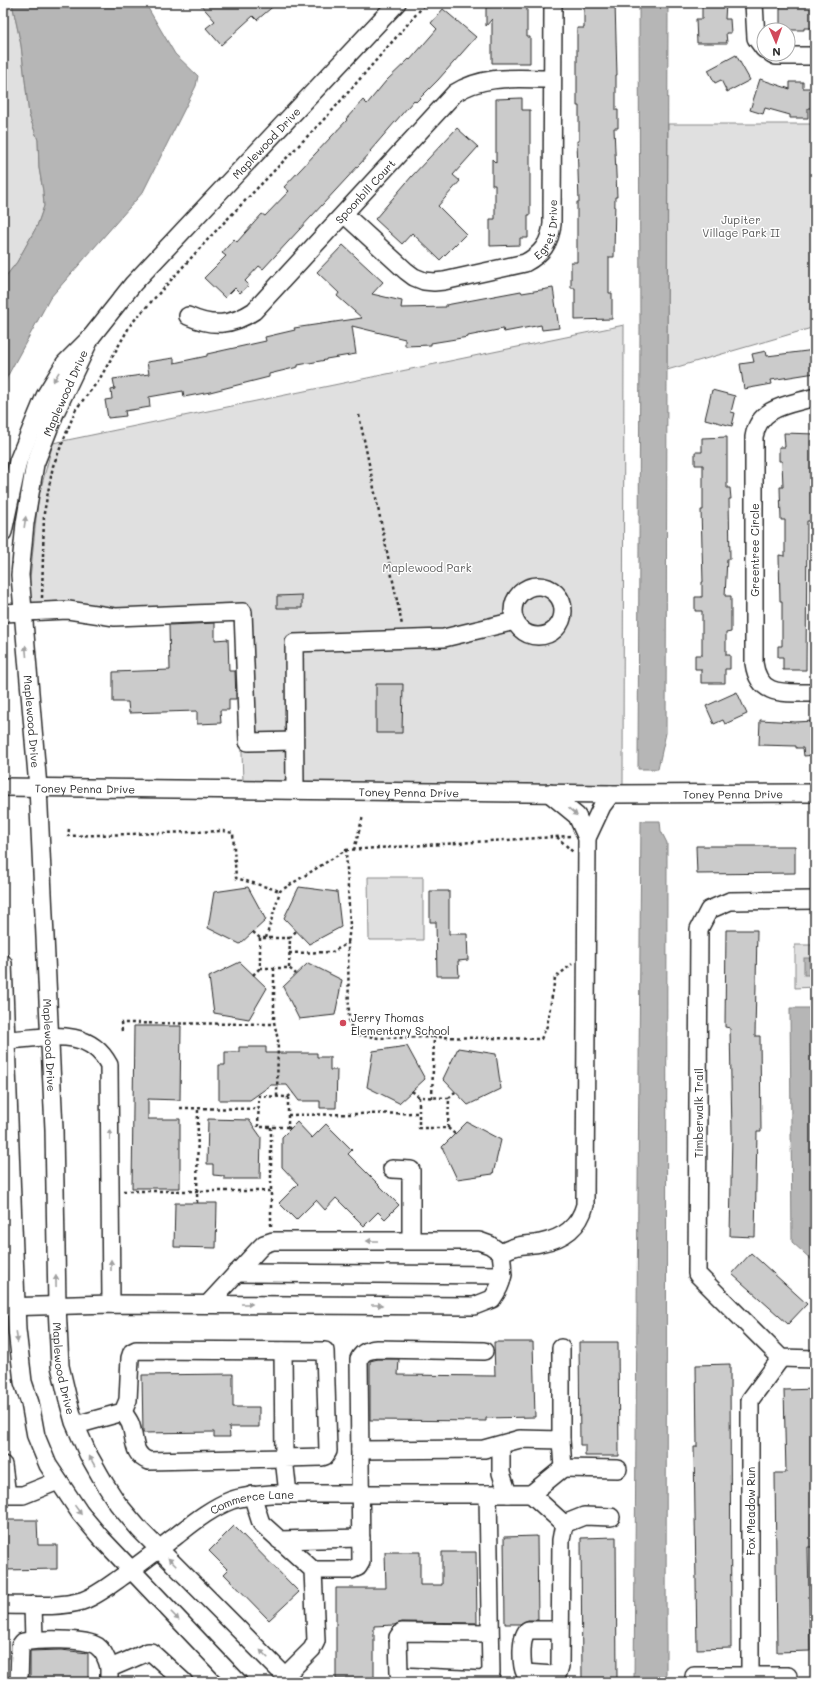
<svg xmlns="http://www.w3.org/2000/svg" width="818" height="1685" viewBox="0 0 818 1685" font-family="Mali,sans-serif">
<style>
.green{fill:#e0e0e0;stroke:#868686}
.water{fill:#b6b6b6;stroke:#7e7e7e}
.building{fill:#cbcbcb;stroke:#2b2b2b}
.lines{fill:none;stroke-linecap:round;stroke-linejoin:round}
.minor-casing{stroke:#2b2b2b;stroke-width:20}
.path{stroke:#2b2b2b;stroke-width:2.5;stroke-dasharray:3 3;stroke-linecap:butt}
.minor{stroke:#fff;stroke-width:17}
.oneway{fill:#a0a0a0}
.poi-dot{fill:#d1495b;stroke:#fff;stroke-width:1.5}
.labels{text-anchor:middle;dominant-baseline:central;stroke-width:3;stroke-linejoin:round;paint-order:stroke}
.street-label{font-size:11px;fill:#2b2b2b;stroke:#fff}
.park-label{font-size:11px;fill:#585858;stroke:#fff}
.poi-label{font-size:11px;fill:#2b2b2b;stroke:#fff;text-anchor:start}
</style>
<rect width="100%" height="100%" fill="#fff"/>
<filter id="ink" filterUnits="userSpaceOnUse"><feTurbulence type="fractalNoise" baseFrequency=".025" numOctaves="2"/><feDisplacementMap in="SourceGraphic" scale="8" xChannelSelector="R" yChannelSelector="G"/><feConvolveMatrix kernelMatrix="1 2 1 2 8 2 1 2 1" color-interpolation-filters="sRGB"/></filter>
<g filter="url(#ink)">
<g class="green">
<path d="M3,3H12L21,45L29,115L38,140L39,168L43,191L44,206L37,226L17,262L3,280Z"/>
<path d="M668,124H815V327L667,370Z"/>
<path d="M624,325L623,786L243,781L237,618L30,616V579L38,499L53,443Z"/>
<path d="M368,877H423V940H369Z"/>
<path d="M795,945H815V987L795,988Z"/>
</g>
<g class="water">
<path d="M12,3H145L175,54L198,76L196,86L143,192L50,298L7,377L3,391V280L17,262L37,226L44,206L43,191L39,168L38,140L29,115L21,45Z"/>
<path d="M639,3H668L666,733L658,769H638L640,328Z"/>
<path d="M641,821H660L661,831L667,843L666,1682H634Z"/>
<rect x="804" y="958" width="11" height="17"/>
<path d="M790,1008H815V1263L792,1242Z"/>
</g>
<g class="building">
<path d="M199,3H277L257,20L253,16L221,45L206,28L215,21Z"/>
<path d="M584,3H615L617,75H616V110H618V128H614L617,197H615L614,257H609V293H612V319L575,320V288H571V262H577V202H579L577,141H579V106H577V28H584Z"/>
<path d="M702,3H726L725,19H730L731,33H726L727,43H697L696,19H702Z"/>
<path d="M787,3H815V28H804V30H780V6H787Z"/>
<path d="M503,6H527V37H530V63H492V19L486,26V7Z"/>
<path d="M443,9L476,37L438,80L416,102L414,100L370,151L371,152L263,269L259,266L245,281L249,285L240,293L235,288L225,298L204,278L226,256L222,253L234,239L237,242L262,214L265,216L289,191L284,187L347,120L346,119L363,100L367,104L386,81L409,59L410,60L437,29L431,23Z"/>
<path d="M736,55L750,80L727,92L721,80L715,83L708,70Z"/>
<path d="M760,79L790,89V82H803V88H815V108H808V118H790V115L765,108L763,114L750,110Z"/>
<path d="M522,98V110H530V215H528V238H520V245L490,246V219H495V185H492V159L496,163V99Z"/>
<path d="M457,128L478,147L453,175L460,181L438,206L466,234L440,260L412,233L402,244L375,219L412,176Z"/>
<path d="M343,245L383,282L372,294L402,301L401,308L446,307V305L521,291L522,293L553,288L559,328L542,330L541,325L504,332L503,329L468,336V337L431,343V345L405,346V339L352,326L356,354L326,359V360L298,365V367L269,374V377L210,392L184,397L183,391L149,397L150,407L125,411L126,416L108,418L105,400L112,399L111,390L115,389L113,379L149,374L147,362L174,358V363L207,356V354L266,341L265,337L295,330L294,328L362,318L337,296L339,293L317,272Z"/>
<path d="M815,350V373L771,380L772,384L744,389L740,364L754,362L752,354L766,351L767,356Z"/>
<path d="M712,390L735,396L731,412L735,413L732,426L705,419Z"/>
<path d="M784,433L815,434V461H813V521H807L806,670H783V657H778V646H782V601H780L779,555L785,556V520H781L780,487H783L782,461H779V447H785Z"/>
<path d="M727,437V488H730L731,499H729L730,559H727L725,596H731V632L726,633V655H730V669H725V683H701V669H695V655H702V611H695V597H702V582H703L701,510H703V465H695V452H702V438Z"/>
<path d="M302,595V608H277V596Z"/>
<path d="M215,623V640L228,639L229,671H235L236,699H229V710H220L221,723L197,724V711L129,713L128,702H113V672L170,670L169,625Z"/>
<path d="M376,684H403L402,733H376Z"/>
<path d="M737,692L747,714L725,724L723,720L714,724L706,706Z"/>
<path d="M760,720L795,722L815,721V755L804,756L803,748H796V746L759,745Z"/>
<path d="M696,846H795V873L697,874Z"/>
<path d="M248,887L266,920L240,944L208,928L214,892Z"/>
<path d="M299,887L337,892L341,927L309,944L284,918Z"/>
<path d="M430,891H449V934H467L468,960L458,961L459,976H437L436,922H430Z"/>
<path d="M726,930H757L755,1036H760L761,1132H757L755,1237L730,1236L732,1132L730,1028L725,1027Z"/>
<path d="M240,962L267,988L249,1019L214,1013L209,977Z"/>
<path d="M308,963L342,980L335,1015L299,1019L283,987Z"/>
<path d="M134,1026H181L180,1100L148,1099V1119H180V1188H132Z"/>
<path d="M407,1046L425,1079L399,1103L367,1087L373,1051Z"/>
<path d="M239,1047H266V1053H317V1057H330V1070H337L336,1108H320V1101H299L287,1085H271L250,1100H219V1065H225V1052H239Z"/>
<path d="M458,1048L496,1054L501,1089L468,1105L443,1079Z"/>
<path d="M208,1119L249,1120L261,1137L260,1179H224V1176L213,1175V1164H207Z"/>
<path d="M297,1122L312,1138L326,1124L352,1150L348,1154L399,1205L385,1219L378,1212L364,1226L336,1198L325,1210L316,1200L296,1220L279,1203L298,1184L282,1167V1137Z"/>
<path d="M467,1122L501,1140L493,1174L457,1179L442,1147Z"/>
<path d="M175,1203H217L216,1248L174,1247Z"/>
<path d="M751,1253L807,1304L788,1324L732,1274Z"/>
<path d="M494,1342H533L535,1417L486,1418V1421L370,1420V1361L378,1359H399L398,1375L495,1376Z"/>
<path d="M579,1342H618L619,1456H585V1445H580Z"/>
<path d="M730,1364L731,1648L697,1649L694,1447H697L696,1365Z"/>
<path d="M233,1374V1407H259V1427H229L230,1437H214V1432L143,1433L142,1375Z"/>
<path d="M815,1389V1466H812L814,1547H808L810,1651L777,1652L775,1473H786L784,1390Z"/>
<path d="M3,1520H37L38,1545H57V1569L3,1570Z"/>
<path d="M234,1526L299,1592L269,1620L224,1574L228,1570L209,1551Z"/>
<path d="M537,1536L538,1620H528L520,1624H505L504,1537Z"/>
<path d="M616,1537L617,1679H582L581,1538Z"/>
<path d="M385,1552H420V1585H442V1552H476L477,1623L402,1622L394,1625L374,1626V1679H336V1588H386Z"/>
<path d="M61,1650L88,1653V1682H30V1651Z"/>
</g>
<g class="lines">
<defs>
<g id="minor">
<path d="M754,3L756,38L764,49"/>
<path d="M772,54L776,56H815"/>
<path id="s1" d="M344,214L406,271L414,277L424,281L434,282L444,281L525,263C542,254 550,243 552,224L553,3"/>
<path id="s2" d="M188,316C212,327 231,326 254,311L455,93C485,74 518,79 552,79"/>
<path id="s3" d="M91,337L55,413L35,464L25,523L20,575L38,787L54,1129L57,1306L60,1366L68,1400L74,1422L88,1454L105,1484L118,1504L140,1530L291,1682"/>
<path d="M815,397C789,405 759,406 754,437V663C759,699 787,692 815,693"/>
<path id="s4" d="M3,532L18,461L45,396L65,363L91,337L133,284L397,3"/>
<circle cx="538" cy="611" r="25"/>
<path d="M3,613L68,610L115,617L243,612L248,742L294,741"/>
<path id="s5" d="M3,787L611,794L815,793"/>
<path d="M295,790L294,643L444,638L515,621"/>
<path d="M549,793L577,816L587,838"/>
<path d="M815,900L730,901L709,910L699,929L697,1274L781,1358L815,1359"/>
<path d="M3,963L17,1330L23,1382L30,1403L36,1436L48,1465L80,1513L101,1538L238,1682"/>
<path d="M3,1040C40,1040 87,1023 109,1065L111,1304"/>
<path d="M392,1169L411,1170V1240"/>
<path d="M501,1253C505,1251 510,1248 515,1247C523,1244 532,1245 540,1243C562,1239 579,1228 585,1205L587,838L602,806L611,794"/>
<path d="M236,1273L503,1275"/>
<path d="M3,1307L111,1304L474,1306L492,1299C504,1282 504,1274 501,1253L490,1245L479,1241H273L264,1244L258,1250L208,1304"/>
<path d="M123,1412C125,1415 128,1419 130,1423C136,1437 131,1455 149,1461L284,1458L283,1351"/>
<path d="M76,1425L123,1412L128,1400L130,1358L132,1352L136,1350L325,1351L328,1451L325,1456L322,1457L284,1458L288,1494"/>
<path d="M561,1440L563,1468L618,1469"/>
<path d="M501,1445V1473L508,1494"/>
<path d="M360,1450L484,1449L520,1439L561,1440V1348"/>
<path d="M3,1465L7,1495"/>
<path d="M488,1494L491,1673L483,1680L401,1676L399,1673L398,1637L402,1632L490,1633"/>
<path d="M531,1494L564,1524L584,1516L611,1517"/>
<path d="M531,1494L563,1468"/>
<path d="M3,1495H23L58,1481"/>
<path d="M252,1495L261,1523L313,1570L316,1641L312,1649L285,1676"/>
<path d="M279,1540L361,1538"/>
<path d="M313,1570H351L358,1567L361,1562L359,1359C363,1351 369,1350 377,1349L484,1351"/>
<path id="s6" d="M3,1605C28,1605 57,1608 82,1601C97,1596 110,1585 123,1576C141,1563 159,1549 176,1536C194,1522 211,1508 232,1500C245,1496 258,1495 271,1494H531"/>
<path d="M33,1605L34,1640"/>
<path d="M560,1630H528C520,1636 521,1665 525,1673L554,1675L558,1673L560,1666L561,1540L564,1524"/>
<path d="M750,1675V1400L781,1358"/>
<path d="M694,1676H788"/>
<path d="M19,1682L20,1646L23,1642C39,1639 85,1638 97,1646C104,1651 107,1659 109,1667L115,1666L148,1652H151L184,1682"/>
<path d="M109,1682V1667"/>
</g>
</defs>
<use href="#minor" class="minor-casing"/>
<g class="path">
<path d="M359,415L402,625"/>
<path d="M42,598L44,513L53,466L76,409L99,380L131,324L211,236L331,112L426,3"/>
<path d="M69,829L68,836L223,831L233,833L236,878L280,891"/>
<path d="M557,837L573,852"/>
<path d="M346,850L570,836"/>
<path d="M354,850L363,816"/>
<path d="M253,932L260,938"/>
<path d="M266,938L280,891L346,850L350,926L348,943"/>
<path d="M290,938L296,931"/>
<path d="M289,953L332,952L348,943L349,1024L359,1035L379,1038L434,1037"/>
<path d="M274,968V1022L278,1040L277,1097"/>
<path d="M289,968L290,938H260V968H289L296,974"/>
<path d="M253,975L260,968"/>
<path d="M122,1031L121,1023L275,1024"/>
<path d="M412,1091L419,1097"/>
<path d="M288,1097L293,1093"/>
<path d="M432,1098L434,1037L541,1039L547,1026L555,978L572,964"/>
<path d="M449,1098L455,1092"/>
<path d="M180,1108L259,1109"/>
<path d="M288,1115L419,1113"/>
<path d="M288,1127H258L259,1096L288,1097V1127L290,1129"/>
<path d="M448,1128L449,1098L419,1097V1128H448L455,1134"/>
<path d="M123,1191H271"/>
<path d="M197,1203L198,1108"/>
<path d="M271,1226V1127"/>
</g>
<use href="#minor" class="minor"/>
</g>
<defs><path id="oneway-solid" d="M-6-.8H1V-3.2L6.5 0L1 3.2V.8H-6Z"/></defs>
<g class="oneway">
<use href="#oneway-solid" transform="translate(56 377) rotate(121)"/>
<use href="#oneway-solid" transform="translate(25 522) rotate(-82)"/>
<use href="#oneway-solid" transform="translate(26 651) rotate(-95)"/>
<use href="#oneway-solid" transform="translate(573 812) rotate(41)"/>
<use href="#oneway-solid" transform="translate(110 1135) rotate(-90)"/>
<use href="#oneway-solid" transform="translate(372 1241) rotate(180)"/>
<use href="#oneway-solid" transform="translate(111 1265) rotate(-90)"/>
<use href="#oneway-solid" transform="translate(56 1281) rotate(-91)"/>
<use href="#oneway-solid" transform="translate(247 1304)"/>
<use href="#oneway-solid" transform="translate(377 1305)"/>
<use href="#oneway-solid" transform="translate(17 1337) rotate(83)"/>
<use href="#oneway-solid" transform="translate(92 1461) rotate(-119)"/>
<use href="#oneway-solid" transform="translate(78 1510) rotate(54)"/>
<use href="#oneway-solid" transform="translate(172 1562) rotate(-135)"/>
<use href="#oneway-solid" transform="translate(175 1616) rotate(46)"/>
<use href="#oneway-solid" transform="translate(264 1654) rotate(-135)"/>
</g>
</g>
<circle class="poi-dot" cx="343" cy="1023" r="4"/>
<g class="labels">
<g class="street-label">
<text stroke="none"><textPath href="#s4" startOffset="480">Maplewood Drive</textPath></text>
<text stroke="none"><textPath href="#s2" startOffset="233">Spoonbill Court</textPath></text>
<text stroke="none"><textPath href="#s1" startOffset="251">Egret Drive</textPath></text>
<text transform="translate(65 393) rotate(-66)">Maplewood Drive</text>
<text transform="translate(754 550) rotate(-90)">Greentree Circle</text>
<text stroke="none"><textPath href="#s3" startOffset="398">Maplewood Drive</textPath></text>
<text stroke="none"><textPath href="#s5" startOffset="82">Toney Penna Drive</textPath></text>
<text stroke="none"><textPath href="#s5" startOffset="406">Toney Penna Drive</textPath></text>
<text stroke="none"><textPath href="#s5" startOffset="730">Toney Penna Drive</textPath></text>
<text stroke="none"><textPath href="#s3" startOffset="722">Maplewood Drive</textPath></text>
<text transform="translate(698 1113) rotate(-90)">Timberwalk Trail</text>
<text stroke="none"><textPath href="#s3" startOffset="1046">Maplewood Drive</textPath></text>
<text stroke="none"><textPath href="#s6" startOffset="280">Commerce Lane</textPath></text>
<text transform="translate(750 1511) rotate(-90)">Fox Meadow Run</text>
</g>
<g class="park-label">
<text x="741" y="219">Jupiter<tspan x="741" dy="13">Village Park II</tspan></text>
<text x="427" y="567">Maplewood Park</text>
</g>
<g class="poi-label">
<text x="351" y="1017">Jerry Thomas<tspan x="351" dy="13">Elementary School</tspan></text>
</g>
</g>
<rect width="818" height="1685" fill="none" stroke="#fff" stroke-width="16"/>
<rect x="8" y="8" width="802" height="1669" fill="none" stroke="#2b2b2b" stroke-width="1.5" filter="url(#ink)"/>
<g transform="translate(776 42) rotate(178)"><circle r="19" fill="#ffffff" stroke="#aaaaaa"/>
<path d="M0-3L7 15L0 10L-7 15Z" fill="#d1495b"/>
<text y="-6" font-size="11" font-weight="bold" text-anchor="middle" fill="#2b2b2b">N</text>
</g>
</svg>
